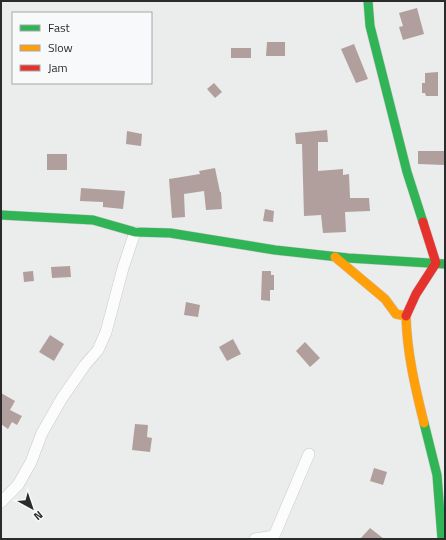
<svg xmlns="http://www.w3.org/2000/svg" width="446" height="540" viewBox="0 0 446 540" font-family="'Titillium Web',sans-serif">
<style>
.building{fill:#b19f9e}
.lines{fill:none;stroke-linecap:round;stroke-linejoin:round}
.street-casing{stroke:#c8c9c9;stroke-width:12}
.fast-casing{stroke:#c8c9c9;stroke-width:10}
.slow-casing{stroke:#c8c9c9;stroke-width:10}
.jam-casing{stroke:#c8c9c9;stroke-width:10}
.street{stroke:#fcfcfc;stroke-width:11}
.fast{stroke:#30b455;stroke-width:9}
.slow{stroke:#ff9f0a;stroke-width:9}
.jam{stroke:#e5322d;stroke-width:9}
</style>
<rect width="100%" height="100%" fill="#ebecec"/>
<g class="building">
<path d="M417,8L424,34L403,40L399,27L403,26L399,13Z"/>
<path d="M267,42H285V56H266Z"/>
<path d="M354,44L368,79L356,83L341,49Z"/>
<rect x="231" y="48" width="20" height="10"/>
<path d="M438,72V96H426L425,93H422V83H425V73Z"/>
<path d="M214,83L222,92L215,98L207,89Z"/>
<path d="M327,130L328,142H318V171L343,169V175L349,174L350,198H369L370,211L345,212L346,232L323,233L321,215L304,216L302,144H296L295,133Z"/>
<path d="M127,131L142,134L141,146L126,144Z"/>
<path d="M418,151H445V165L418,164Z"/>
<rect x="47" y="154" width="20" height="16"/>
<path d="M215,168L220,192H221L222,209L206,210L204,191L184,194L185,217L172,218L169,179L200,174L199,171Z"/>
<path d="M81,188L125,191L123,209L103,207V202L80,201Z"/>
<path d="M265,209L274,211L273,222L263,221Z"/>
<path d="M70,266L71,277L52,278L51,267Z"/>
<path d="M33,271L34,281L24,282L23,272Z"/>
<path d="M262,271H271V275H274V290H270V301L261,300Z"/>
<path d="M186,302L200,305L198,317L184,315Z"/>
<path d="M50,335L64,344L54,361L39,352Z"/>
<path d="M233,339L241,354L227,361L219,347Z"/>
<path d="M305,342L320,358L310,367L296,351Z"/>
<path d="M1,393L15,401L10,410L22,416L17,425L12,422L8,429L1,424Z"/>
<path d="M135,424L148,425L147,437L152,438L150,452L132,450Z"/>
<path d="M374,468L387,472L383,485L370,481Z"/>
<path d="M370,528L384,539H360Z"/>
</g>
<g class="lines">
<defs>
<g id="street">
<path d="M1,502L18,485L31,462L42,433L62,398L85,365L98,350L106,332L123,268L135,232"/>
<path d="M255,539L274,536L309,454"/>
</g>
<g id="fast">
<path d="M368,1L370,26L407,172L423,222"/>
<path d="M1,215L93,220L135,232L170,233L275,250L348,258L445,264"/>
<path d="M424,423L437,475L442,539"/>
</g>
<path id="slow" d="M335,257L385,299L396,314L406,316C407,353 415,387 424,423"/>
<path id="jam" d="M406,316L416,294L436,263L423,222"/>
</defs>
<use href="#street" class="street-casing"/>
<use href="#fast" class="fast-casing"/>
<use href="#slow" class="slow-casing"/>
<use href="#jam" class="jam-casing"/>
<use href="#street" class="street"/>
<use href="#fast" class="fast"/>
<use href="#slow" class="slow"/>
<use href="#jam" class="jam"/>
</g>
<rect width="446" height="540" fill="none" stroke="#2a2b2b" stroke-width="4"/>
<rect x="12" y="12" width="140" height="72" fill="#f8f9fb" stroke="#a6a7a8"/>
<rect x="20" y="25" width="20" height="6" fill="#30b455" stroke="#a6a7a8"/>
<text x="48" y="32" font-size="12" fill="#2a2b2b">Fast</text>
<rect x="20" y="45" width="20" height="6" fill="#ff9f0a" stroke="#a6a7a8"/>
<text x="48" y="52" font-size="12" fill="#2a2b2b">Slow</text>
<rect x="20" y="65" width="20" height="6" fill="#e5322d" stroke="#a6a7a8"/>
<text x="48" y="72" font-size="12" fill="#2a2b2b">Jam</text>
<g transform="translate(32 508) rotate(140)" stroke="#f8f9fb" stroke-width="3" paint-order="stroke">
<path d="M0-3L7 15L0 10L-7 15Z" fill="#2a2b2b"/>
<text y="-6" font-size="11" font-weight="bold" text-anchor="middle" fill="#2a2b2b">N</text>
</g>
</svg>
